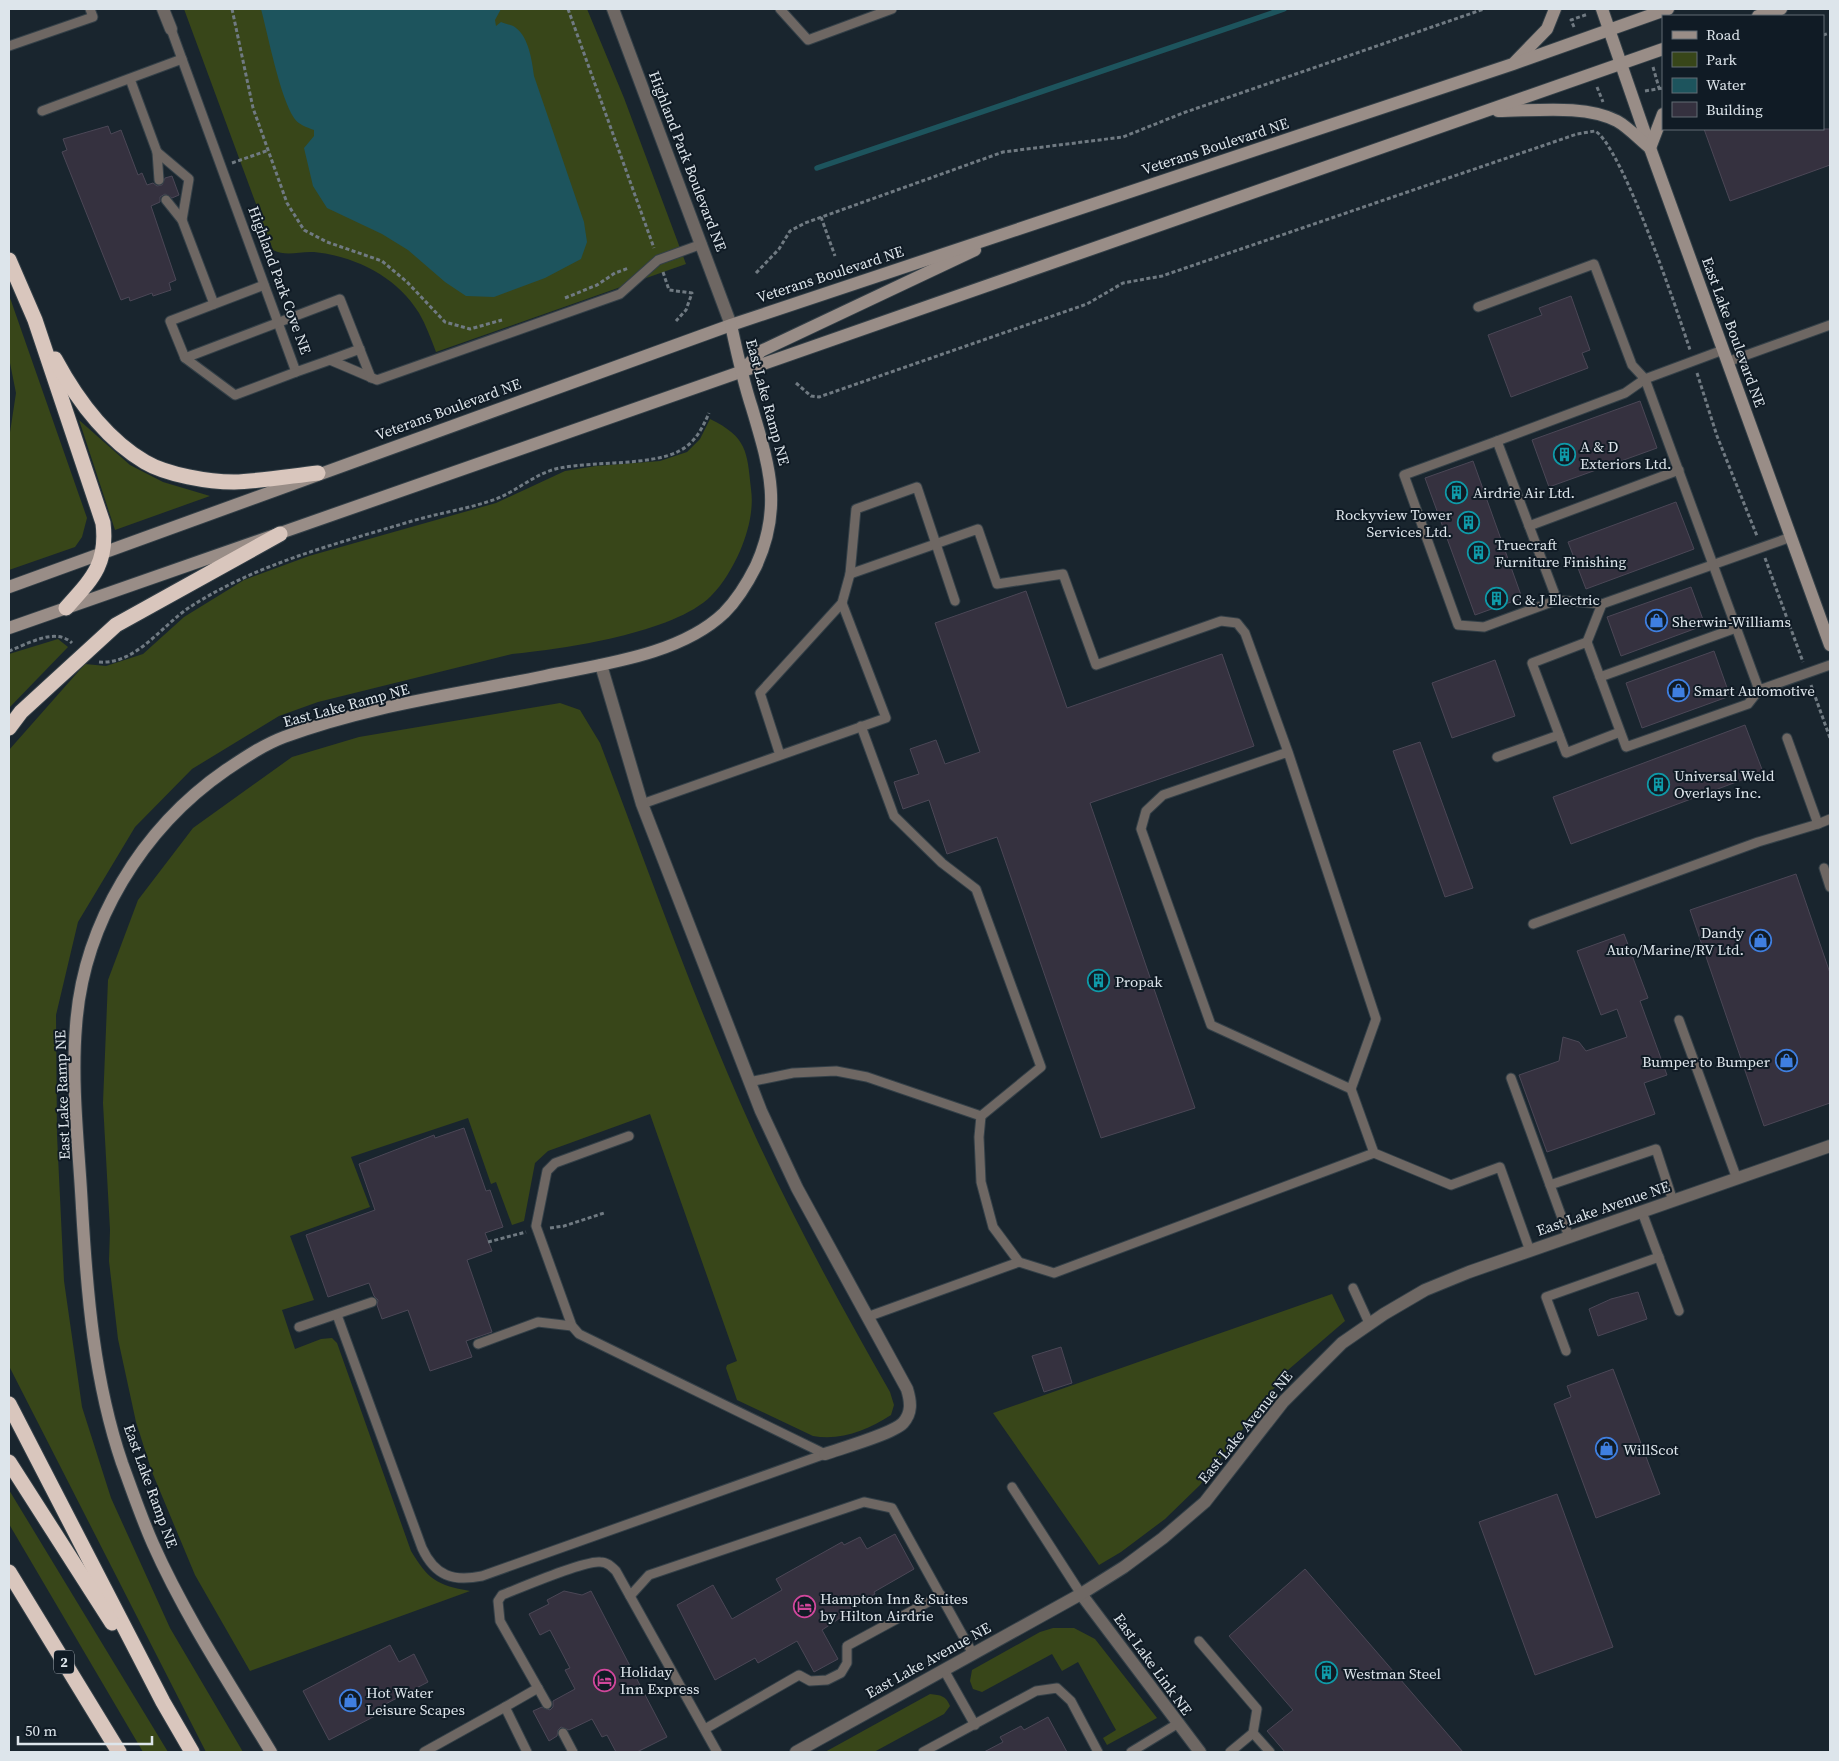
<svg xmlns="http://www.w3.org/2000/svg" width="1839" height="1761" viewBox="0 0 1839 1761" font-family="'Source Serif 4',serif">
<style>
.green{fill:#384619}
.water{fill:#1d545d}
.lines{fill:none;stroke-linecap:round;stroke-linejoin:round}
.stream{stroke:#1d545d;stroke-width:5.5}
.building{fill:#35313f;stroke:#4b4756}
.lane-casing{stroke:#344048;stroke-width:11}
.street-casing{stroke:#344048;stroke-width:14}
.secondary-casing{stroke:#344048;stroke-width:14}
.highway-casing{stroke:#344048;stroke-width:17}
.path{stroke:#707a82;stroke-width:3;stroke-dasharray:4 2.5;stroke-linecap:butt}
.lane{stroke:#6e6763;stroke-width:9}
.street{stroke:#6e6763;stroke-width:12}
.secondary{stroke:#998d87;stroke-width:12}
.highway{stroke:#d9c6bd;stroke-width:15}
.labels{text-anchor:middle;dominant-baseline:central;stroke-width:4;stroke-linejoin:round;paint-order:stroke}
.shield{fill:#101b25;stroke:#a0a8b0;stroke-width:1}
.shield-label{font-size:14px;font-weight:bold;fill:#dde5eb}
.street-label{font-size:15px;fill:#dde5eb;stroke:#101b25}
.poi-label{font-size:15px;fill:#dde5eb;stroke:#101b25;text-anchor:start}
</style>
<rect width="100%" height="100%" fill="#19252e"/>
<g class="green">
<path d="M184,9H587L624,98L686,264L436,352C431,339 426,325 419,313C397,277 355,256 314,252C299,251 287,257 273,250Z"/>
<path d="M9,295L87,518L82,537L75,547L9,570V439L16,393L9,358Z"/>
<path d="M710,419C747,437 747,451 751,489C754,510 748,532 740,551C733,567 723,584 711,596C674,633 564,649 512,654L318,702L279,716L192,769L135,827L78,922L56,1015L57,1135L64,1281L82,1407L111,1498L170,1628L243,1752H206L9,1366V750L85,664L106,666L143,654L184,617L244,580L309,556L496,503L565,471L596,466L660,461L687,452L700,439Z"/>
<path d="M79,420L130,465L163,482L210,496L115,530Z"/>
<path d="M58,639L68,647L9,708V654Z"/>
<path d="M560,703L580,710L600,743C649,872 695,1003 752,1129C793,1219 841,1306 890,1392L894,1405L891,1415C868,1430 841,1441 813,1436L737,1400L726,1368L727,1365L737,1361L650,1114L548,1151L535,1163L524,1221L512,1225L496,1182L491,1184L468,1118L351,1157L370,1207L290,1236L314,1300L282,1310L295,1349L321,1339L332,1338L337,1343L411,1551C428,1579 436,1585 470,1591L250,1671L195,1575L152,1472L136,1422L118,1339L109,1261L110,1230L103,1103L108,980L138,900L193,828L292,757L359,737Z"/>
<path d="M1332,1294L1345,1321L1288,1370L1200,1485L1165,1519L1121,1552L1099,1565L993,1413Z"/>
<path d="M9,1490L168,1752H143L9,1524Z"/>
<path d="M1053,1628H1074L1095,1639L1157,1718L1107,1745L1103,1738L1116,1730L1078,1662L1062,1671L1052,1654L982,1692L973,1689L970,1681L972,1670L1040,1632Z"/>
<path d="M930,1694C941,1695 946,1696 950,1706L944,1714L874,1752H825Z"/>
</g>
<path class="water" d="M261,9H501L495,20L496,26L501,22C505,24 513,25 516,28C529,38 532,61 534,76L584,222L587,242L581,259L545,278L494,297L466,296L445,282L408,250L382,234L327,208L313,186L304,148L314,136V130C306,127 299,125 294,118C280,97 268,35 261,9Z"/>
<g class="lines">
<path class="stream" d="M817,168L1284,9"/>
</g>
<g class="building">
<path d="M108,126L111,134L121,130L138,175L142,173L147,185L153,183L157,186L162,185L165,178L172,176L179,195L172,198L165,194L160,197V202L151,206L176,280L169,283L171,290L153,296L152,293L130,301L129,297L121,300L62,152L67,150L63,139Z"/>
<path d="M1704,129H1830V165L1730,201Z"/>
<path d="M1571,296L1590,350L1582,353L1588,368L1511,397L1488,335L1542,315L1539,308Z"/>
<path d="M1640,401L1657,448L1549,487L1532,440Z"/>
<path d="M1473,461L1522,598L1475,615L1425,478Z"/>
<path d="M1676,502L1694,549L1586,589L1568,542Z"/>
<path d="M1691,587L1705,625L1621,656L1607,617Z"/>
<path d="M1026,591L1067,708L1222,654L1254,746L1090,803L1195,1108L1101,1138L997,837L947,854L929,800L903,809L894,782L919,774L910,749L936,740L945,764L980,752L935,623Z"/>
<path d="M1714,651L1730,696L1642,728L1626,683Z"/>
<path d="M1495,660L1515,716L1452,738L1432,683Z"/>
<path d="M1745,725L1763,772L1571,844L1553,797Z"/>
<path d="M1420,742L1473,888L1445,897L1393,751Z"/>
<path d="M1796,874L1830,973V1103L1764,1126L1690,910Z"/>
<path d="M1624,934L1648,998L1640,1001L1667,1075L1644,1083L1655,1114L1547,1152L1519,1075L1559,1061L1563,1037L1579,1042L1586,1051L1627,1037L1617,1009L1601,1015L1577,951Z"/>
<path d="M464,1128L486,1191L490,1190L503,1227L485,1233L492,1251L467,1260L492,1332L466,1341L472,1357L430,1371L408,1310L382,1319L377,1305L378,1300L374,1296L369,1283L328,1297L306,1235L375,1210L359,1164L434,1135L435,1138Z"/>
<path d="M1638,1292L1647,1319L1598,1336L1589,1309L1611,1299Z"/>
<path d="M1061,1347L1072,1383L1044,1392L1032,1356Z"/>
<path d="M1613,1369L1660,1494L1596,1518L1554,1404L1571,1397L1567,1386Z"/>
<path d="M1557,1494L1613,1647L1535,1675L1479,1522Z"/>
<path d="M895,1534L914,1569L874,1592L875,1594L854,1605L855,1608L822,1630L838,1659L814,1672L797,1641L758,1663L755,1658L715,1680L677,1605L713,1585L732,1619L782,1590L776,1579L842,1542L844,1545L860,1537L867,1549Z"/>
<path d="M1305,1569L1463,1752H1285L1267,1731L1293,1710L1229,1636Z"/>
<path d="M564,1591L582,1595L591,1591L667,1737L637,1752H616L607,1735L602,1737L592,1719L569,1730L561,1727L558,1730L557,1736L549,1741L533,1711L542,1707L550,1710L553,1707V1701L575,1689L565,1670L570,1668L550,1630L540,1635L529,1614L549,1604L547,1600Z"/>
<path d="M390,1645L399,1662L414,1654L428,1682L372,1711L375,1716L329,1740L303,1691Z"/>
<path d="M1048,1717L1067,1752H984L1003,1742L1000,1737L1021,1726L1024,1730Z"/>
</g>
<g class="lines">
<defs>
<g id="lane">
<path d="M780,9L808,40L892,9"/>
<path d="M171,29L296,372L330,360L377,380L620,294L658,260L702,244"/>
<path d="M9,46L93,17L90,9"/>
<path d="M130,79L157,152L159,180"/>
<path d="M42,111L182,59"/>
<path d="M157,152L189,179L182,220"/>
<path d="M166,200L182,220L214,304"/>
<path d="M264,285L170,321L185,358L235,395L296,372"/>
<path d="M1478,307L1594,264L1632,365L1645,379L1625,393L1497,441L1557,600L1602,604L1791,537"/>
<path d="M1723,350L1645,379L1759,690L1830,665"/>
<path d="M185,358L340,299L371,378"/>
<path d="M330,360L360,349"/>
<path d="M1727,362L1830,325"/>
<path d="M1497,441L1404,475L1458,625L1484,627L1557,600"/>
<path d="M1529,526L1679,470"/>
<path d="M850,574L978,529L997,584L1063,574L1096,665L1221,621L1237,623L1245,633L1288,752L1376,1019L1351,1089L1211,1025L1141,829L1146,811L1163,795L1288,752"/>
<path d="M842,603L850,574L856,509L917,487L955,601"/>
<path d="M1736,628L1600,677L1626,747L1748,704L1759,690"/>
<path d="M1587,642L1602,604"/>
<path d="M1600,677L1587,642L1532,663L1566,753L1620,732"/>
<path d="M1787,738L1818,824L1830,819"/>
<path d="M1497,757L1559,735"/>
<path d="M642,804L886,718L842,603L760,693L780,755"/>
<path d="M1824,868L1830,887"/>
<path d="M1533,924L1758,842L1818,824"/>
<path d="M1679,1020L1737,1179"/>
<path d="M1511,1078L1550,1185"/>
<path d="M749,1082L793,1073L836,1071L867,1077L981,1116L1041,1067L976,889L942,863L894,816L861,726"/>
<path d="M1351,1089L1374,1153L1451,1185L1500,1167L1530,1251"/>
<path d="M981,1116L979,1137L981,1182L993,1227L1019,1262L1054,1273L1374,1153"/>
<path d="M629,1136L555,1163L547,1171L536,1226L572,1326L579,1334L825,1454"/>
<path d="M1642,1212L1679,1311"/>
<path d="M1569,1237L1550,1185L1656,1149L1673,1201"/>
<path d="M1353,1288L1369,1323"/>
<path d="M337,1315L422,1548C435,1576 453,1582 482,1576L825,1454"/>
<path d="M867,1317L1019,1262"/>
<path d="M299,1327L372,1302"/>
<path d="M478,1344L538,1322L572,1326"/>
<path d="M1566,1351L1546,1297L1659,1257"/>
<path d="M1012,1487L1081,1594"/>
<path d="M630,1596L649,1575L864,1502L892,1508L973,1654"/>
<path d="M1199,1641L1257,1709L1253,1733L1270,1752"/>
<path d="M944,1670L975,1725"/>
<path d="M547,1704L500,1621L498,1601L502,1595C520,1588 585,1560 600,1562C607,1562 611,1566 616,1571L717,1752"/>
<path d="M505,1707L538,1688"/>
<path d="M705,1729L799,1675L810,1681L827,1680L841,1673L847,1663V1646L941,1595"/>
<path d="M563,1733L573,1752"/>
<path d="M424,1752L505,1707L527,1752"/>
<path d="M923,1752L1036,1691L1057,1688L1071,1701L1098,1752"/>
<path d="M1131,1752L1177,1724"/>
<path d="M1230,1752L1253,1733"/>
</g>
<g id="street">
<path d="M163,9L171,29"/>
<path d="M613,9L731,325"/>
<path d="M601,665L642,804L761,1111L797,1188L907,1389C911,1402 912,1413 903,1423C892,1434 842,1448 825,1454"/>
<path d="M1081,1594L1200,1752"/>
<path d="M796,1752L1081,1594L1124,1567L1163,1538L1205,1502L1283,1402L1342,1343L1384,1314L1425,1290L1469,1272L1830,1146"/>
</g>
<g id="secondary">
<path d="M1602,9L1650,148L1830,645"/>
<path d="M1758,16L1781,9"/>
<path d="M1515,62L1547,29L1555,9"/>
<path d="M1498,111C1533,111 1585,104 1617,121C1628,127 1639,139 1650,148"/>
<path d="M1650,148L1663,114"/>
<path d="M743,370L761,351L975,250"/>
<path d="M9,587L731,325L1513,64L1668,9"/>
<path d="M9,628L1663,49"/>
<path d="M271,1752C230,1684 185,1616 153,1544C141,1517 132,1490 122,1463C94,1381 87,1294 82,1208C79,1148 71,1086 76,1026C83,924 142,828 226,770C244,758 263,745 284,737C366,706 459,694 545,676C602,664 680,655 724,613C737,600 748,582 756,566C783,507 769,466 752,408C743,381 737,353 731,325"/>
</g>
<g id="highway">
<path d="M9,260L35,320L103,523C108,564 92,579 66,608"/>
<path d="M55,359C76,398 106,439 145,462C167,475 209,482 234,482C262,481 291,476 318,473"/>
<path d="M9,728L21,712L116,625L280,534"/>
<path d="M9,1404L163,1702L192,1752"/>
<path d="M9,1462L112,1623"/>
<path d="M9,1572L119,1752"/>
</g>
</defs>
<use href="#lane" class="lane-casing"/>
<use href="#street" class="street-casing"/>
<use href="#secondary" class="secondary-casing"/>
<use href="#highway" class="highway-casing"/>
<g class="path">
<path d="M232,9L253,108L287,203L304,230L327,242L382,261L407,282L445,322L470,329L502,320"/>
<path d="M568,9L654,248"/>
<path d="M1574,27L1571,20L1588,14"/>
<path d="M1823,35L1830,33"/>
<path d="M1653,67L1659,88"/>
<path d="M1597,87L1603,102"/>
<path d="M1645,91L1663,88"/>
<path d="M232,163L269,150"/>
<path d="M821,217L835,256"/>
<path d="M663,272L669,290L692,293L686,310L676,321"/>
<path d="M756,273L779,249L790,231L805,223L1003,152L1123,137L1183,113L1484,9"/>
<path d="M565,298L597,285L615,273L629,268"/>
<path d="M1697,373L1717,436L1757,536"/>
<path d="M796,383L811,396L819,397L1087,304L1123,283L1162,276L1577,134L1595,131C1622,146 1678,313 1690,350"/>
<path d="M1765,558L1803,662"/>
<path d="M9,651C28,644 55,627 72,643"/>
<path d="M99,662C136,665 162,625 190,607C258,563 336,544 412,521C439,513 468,509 496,499C517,491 537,472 560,468C594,461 651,466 679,451C695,443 702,429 709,413"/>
<path d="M1811,685L1830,738"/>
<path d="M550,1228L564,1226L604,1213"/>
<path d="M488,1242L526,1232"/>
</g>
<use href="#lane" class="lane"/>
<use href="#street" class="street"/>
<use href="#secondary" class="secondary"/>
<use href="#highway" class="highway"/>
</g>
<defs>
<symbol id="building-ring" viewBox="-11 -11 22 22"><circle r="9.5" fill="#101b25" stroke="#0f9aa8" stroke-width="1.5"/><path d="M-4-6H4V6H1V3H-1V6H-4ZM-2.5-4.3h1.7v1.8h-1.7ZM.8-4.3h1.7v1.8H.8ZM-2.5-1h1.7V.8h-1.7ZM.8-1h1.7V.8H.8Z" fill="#0f9aa8"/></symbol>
<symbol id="shop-ring" viewBox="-11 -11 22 22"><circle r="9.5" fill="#101b25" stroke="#3f7fe0" stroke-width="1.5"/><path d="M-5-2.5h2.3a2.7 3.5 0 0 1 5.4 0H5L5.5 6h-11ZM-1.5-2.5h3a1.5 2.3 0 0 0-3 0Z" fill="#3f7fe0"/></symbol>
<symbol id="hotel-ring" viewBox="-11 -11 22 22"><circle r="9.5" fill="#101b25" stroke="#d1479c" stroke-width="1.5"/><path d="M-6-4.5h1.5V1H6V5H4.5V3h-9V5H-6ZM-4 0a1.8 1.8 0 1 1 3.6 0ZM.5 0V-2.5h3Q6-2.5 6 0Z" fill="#d1479c"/></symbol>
</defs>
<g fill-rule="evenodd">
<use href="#building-ring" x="1552" y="442" width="25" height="25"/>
<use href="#building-ring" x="1444" y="480" width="25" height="25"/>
<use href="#building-ring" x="1456" y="510" width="25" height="25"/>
<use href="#building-ring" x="1466" y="540" width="25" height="25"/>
<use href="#building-ring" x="1484" y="586" width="25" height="25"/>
<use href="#shop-ring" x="1644" y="608" width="25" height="25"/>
<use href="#shop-ring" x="1666" y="678" width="25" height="25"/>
<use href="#building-ring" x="1646" y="772" width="25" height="25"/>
<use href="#shop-ring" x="1748" y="928" width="25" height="25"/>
<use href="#building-ring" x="1086" y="968" width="25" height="25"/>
<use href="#shop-ring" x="1774" y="1048" width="25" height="25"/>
<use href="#shop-ring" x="1594" y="1436" width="25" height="25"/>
<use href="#hotel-ring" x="792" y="1594" width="25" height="25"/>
<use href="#building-ring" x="1314" y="1660" width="25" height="25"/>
<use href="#hotel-ring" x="592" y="1668" width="25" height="25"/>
<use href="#shop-ring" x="338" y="1688" width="25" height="25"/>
</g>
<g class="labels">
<rect class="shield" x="54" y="1650.5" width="20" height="23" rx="4"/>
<g class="shield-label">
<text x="64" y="1662">2</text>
</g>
<g class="street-label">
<text transform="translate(1215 146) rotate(-18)">Veterans Boulevard NE</text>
<text transform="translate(688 161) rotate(69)">Highland Park Boulevard NE</text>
<text transform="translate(830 274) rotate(-18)">Veterans Boulevard NE</text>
<text transform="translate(280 280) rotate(70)">Highland Park Cove NE</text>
<text transform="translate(1734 332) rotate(70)">East Lake Boulevard NE</text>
<text transform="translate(768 402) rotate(75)">East Lake Ramp NE</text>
<text transform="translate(448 409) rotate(-20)">Veterans Boulevard NE</text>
<text transform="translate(346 705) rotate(-15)">East Lake Ramp NE</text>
<text transform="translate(62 1095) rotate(-92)">East Lake Ramp NE</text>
<text transform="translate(1603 1208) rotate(-19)">East Lake Avenue NE</text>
<text transform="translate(1245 1427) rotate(-51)">East Lake Avenue NE</text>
<text transform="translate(151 1486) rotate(70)">East Lake Ramp NE</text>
<text transform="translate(928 1660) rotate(-29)">East Lake Avenue NE</text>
<text transform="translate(1153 1664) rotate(54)">East Lake Link NE</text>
</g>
<g class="poi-label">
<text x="1580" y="446">A &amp; D<tspan x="1580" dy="17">Exteriors Ltd.</tspan></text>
<text x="1473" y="492">Airdrie Air Ltd.</text>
<text x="1452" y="514" text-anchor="end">Rockyview Tower<tspan x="1452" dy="17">Services Ltd.</tspan></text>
<text x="1495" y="544">Truecraft<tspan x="1495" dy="17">Furniture Finishing</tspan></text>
<text x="1512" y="599">C &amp; J Electric</text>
<text x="1672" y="621">Sherwin-Williams</text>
<text x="1694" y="690">Smart Automotive</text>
<text x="1674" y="775">Universal Weld<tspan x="1674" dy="17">Overlays Inc.</tspan></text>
<text x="1744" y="932" text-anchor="end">Dandy<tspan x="1744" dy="17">Auto/Marine/RV Ltd.</tspan></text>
<text x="1115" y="981">Propak</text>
<text x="1770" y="1061" text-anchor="end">Bumper to Bumper</text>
<text x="1623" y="1449">WillScot</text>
<text x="820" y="1598">Hampton Inn &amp; Suites<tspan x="820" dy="17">by Hilton Airdrie</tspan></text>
<text x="620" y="1671">Holiday<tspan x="620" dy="17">Inn Express</tspan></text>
<text x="1343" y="1673">Westman Steel</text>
<text x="366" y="1692">Hot Water<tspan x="366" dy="17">Leisure Scapes</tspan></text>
</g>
</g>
<rect width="1839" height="1761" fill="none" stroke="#dde5eb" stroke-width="20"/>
<rect x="1662" y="15" width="162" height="115" fill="#101b25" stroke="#626c74"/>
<rect x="1672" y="31" width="25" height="8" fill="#998d87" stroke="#626c74"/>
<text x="1706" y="40" font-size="15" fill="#dde5eb">Road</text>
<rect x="1672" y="52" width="25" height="15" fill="#384619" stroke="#626c74"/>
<text x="1706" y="65" font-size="15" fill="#dde5eb">Park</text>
<rect x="1672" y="78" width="25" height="15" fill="#1d545d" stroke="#626c74"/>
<text x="1706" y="90" font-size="15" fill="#dde5eb">Water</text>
<rect x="1672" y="102" width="25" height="15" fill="#35313f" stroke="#626c74"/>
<text x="1706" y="115" font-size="15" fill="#dde5eb">Building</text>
<path d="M18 1736v8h134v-8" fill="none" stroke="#dde5eb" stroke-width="2.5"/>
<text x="25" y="1736" font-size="15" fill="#dde5eb" stroke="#101b25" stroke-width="4" paint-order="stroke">50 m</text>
</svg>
